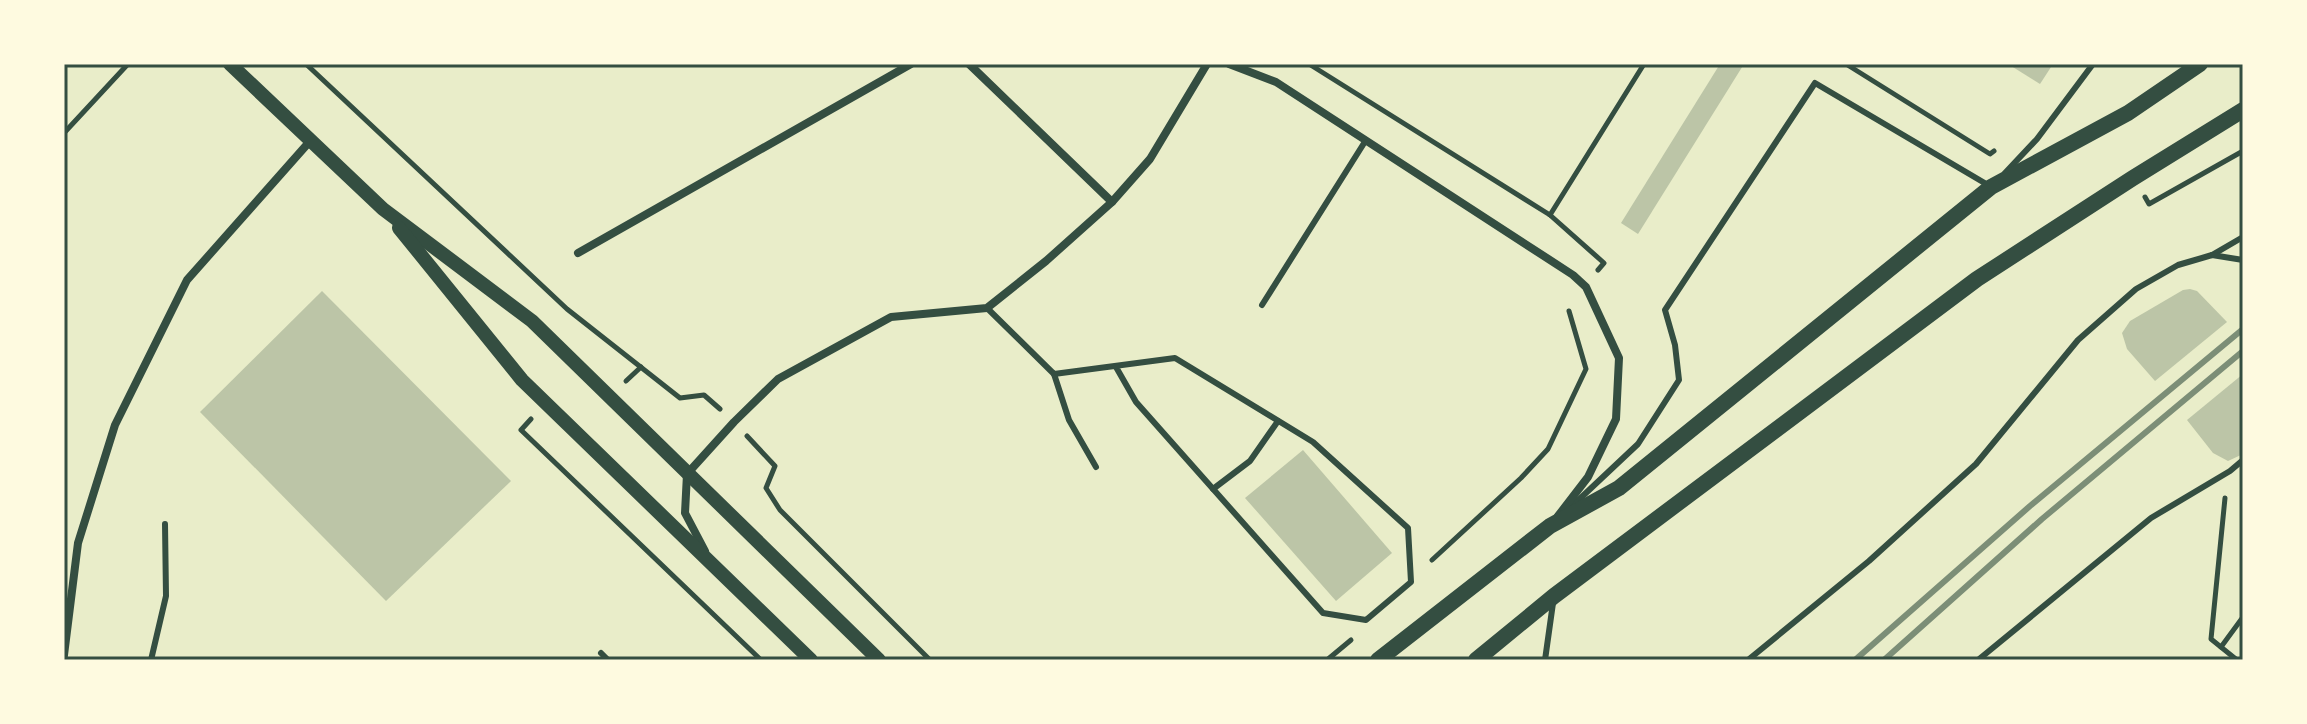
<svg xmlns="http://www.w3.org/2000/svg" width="2307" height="724" viewBox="0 0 2307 724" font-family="'Noto Sans',sans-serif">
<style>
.building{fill:#bcc5a7}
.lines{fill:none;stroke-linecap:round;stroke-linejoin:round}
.path{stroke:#344e41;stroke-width:5}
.service{stroke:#344e41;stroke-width:6}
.minor{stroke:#344e41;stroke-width:8}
.tertiary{stroke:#344e41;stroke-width:14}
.secondary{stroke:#344e41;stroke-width:16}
.rail{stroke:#7c8e77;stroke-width:6}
.neatline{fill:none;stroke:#344e41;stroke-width:3}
</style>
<rect width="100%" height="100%" fill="#e9edc9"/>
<g class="building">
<path d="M1720,64H1744L1638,234L1621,223Z"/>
<path d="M2008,64H2053L2040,84Z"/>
<path d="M2190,289L2197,291L2227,322L2155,381L2127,349L2122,333L2130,321L2183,290Z"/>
<path d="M322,291L511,481L386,601L200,412Z"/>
<path d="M2243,374V454L2228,461L2213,453L2187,420Z"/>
<path d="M1303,450L1392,553L1336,601L1245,498Z"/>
</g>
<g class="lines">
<g class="path">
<path d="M306,64L567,309L680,398L704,395L720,409"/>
<path d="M1309,64L1550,215L1604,263L1598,270"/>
<path d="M1846,64L1990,154L1994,151"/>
<path d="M64,133L128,64"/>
<path d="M2145,197L2149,204L2243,151"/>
<path d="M1550,215L1644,64"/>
<path d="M626,381L641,367"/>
<path d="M531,419L521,430L761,660"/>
<path d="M747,436L775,466L766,488L780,510L930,660"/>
<path d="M2225,498L2211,639L2237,660"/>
<path d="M1432,560L1521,478L1548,449L1586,369L1569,311"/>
<path d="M2221,647L2243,617"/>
<path d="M1327,660L1351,640"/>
</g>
<g class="service">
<path d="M2005,173L2037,139L2093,64"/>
<path d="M2212,255L2243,237"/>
<path d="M1262,305L1366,140"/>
<path d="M987,308L1054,374L1175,358L1313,442L1408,528L1411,582L1366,620L1323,613L1136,402L1116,367"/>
<path d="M1054,374L1069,420L1096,467"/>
<path d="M1213,489L1250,461L1278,421"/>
<path d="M1570,508L1638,444L1679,380L1675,345L1665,310L1815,83L1988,185"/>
<path d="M601,653L608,660"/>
<path d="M151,660L166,596L165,524"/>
<path d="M1545,660L1553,603"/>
<path d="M1748,660L1869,561L1976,464L2078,340L2136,289L2178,265L2212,255L2243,260"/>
<path d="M1978,660L2151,518L2230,471L2243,460"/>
</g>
<g class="minor">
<path d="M969,64L1112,202"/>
<path d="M1229,64L1276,82L1573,275L1586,287L1619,358L1616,419L1588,477L1558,516"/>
<path d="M578,253L911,64"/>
<path d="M705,551L685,513L687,474L734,422L778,379L891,317L987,308L1046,261L1112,202L1150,159L1207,64"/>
<path d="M64,655L78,543L115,425L187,280L311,140"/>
</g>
<g class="tertiary">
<path d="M230,64L383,209L532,321L879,660"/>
<path d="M399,228L522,380L811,660"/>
</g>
<g class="secondary">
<path d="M1378,660L1550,526L1619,488L1991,187L2128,113L2200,64"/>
<path d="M1476,660L1554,596L1977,279L2133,178L2243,110"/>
</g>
<g class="rail">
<path d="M1855,660L2030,506L2243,329"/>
<path d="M1884,660L2042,519L2243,351"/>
</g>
</g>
<rect width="2307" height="724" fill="none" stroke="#fefae0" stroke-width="132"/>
<rect x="66" y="66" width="2175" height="592" class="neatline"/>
</svg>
